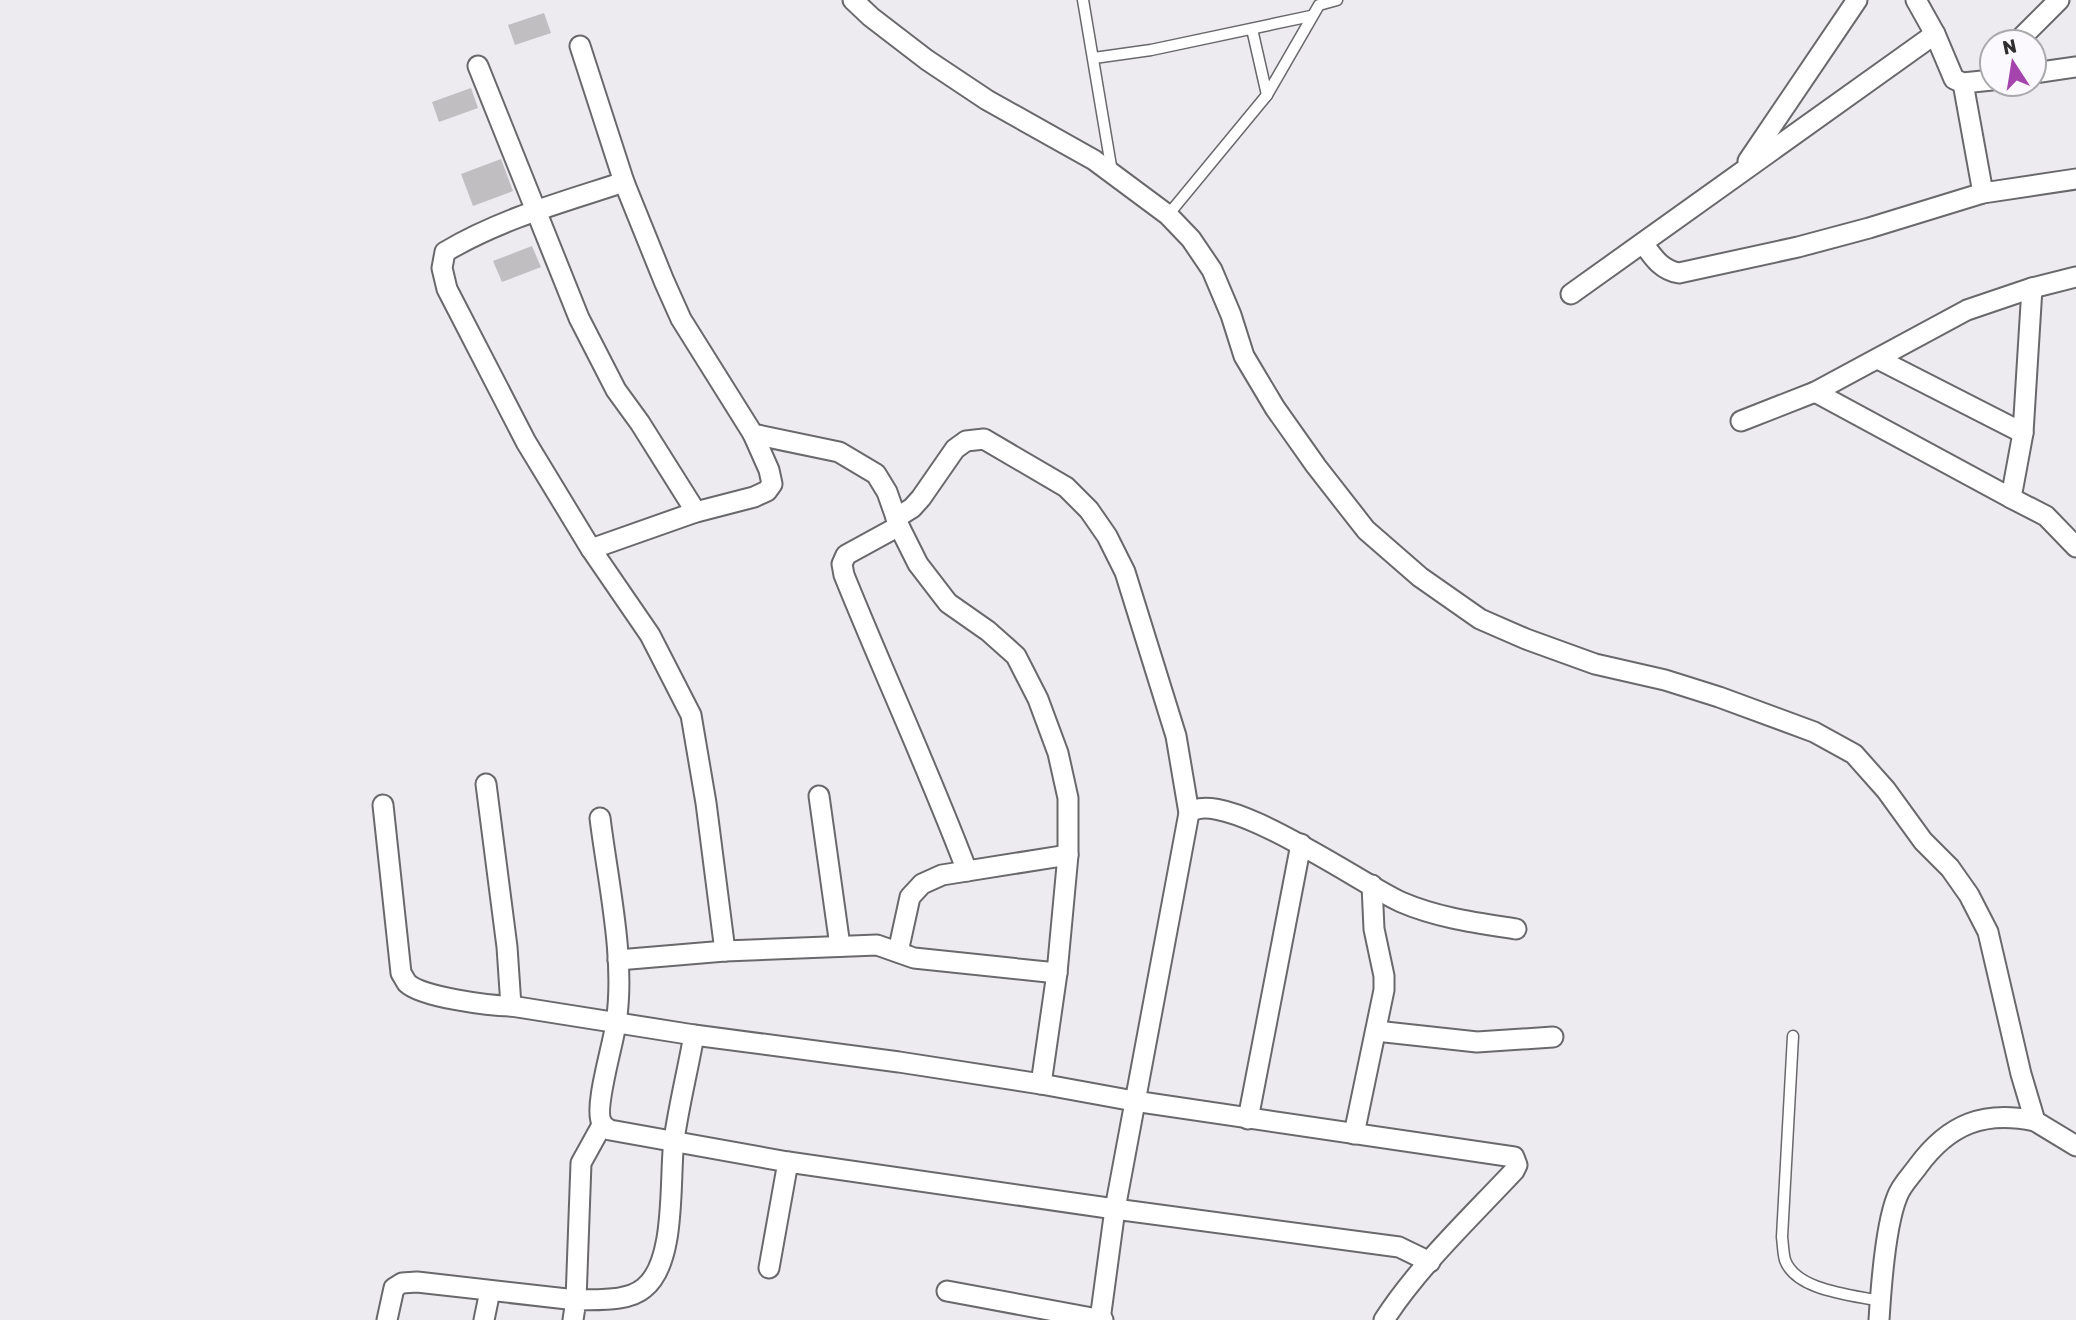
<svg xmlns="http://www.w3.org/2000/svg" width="2076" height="1320" viewBox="0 0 2076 1320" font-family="Rubik,sans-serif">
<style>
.building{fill:#c0bec1}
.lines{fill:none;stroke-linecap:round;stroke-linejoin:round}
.lane-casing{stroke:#69686b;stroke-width:13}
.street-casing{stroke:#69686b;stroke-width:23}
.lane{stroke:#fff;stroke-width:10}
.street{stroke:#fff;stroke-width:19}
</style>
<rect width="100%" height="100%" fill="#edebef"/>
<g class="building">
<path d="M544,13L551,33L515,45L508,25Z"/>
<path d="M471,88L478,108L439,122L432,102Z"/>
<path d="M501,159L513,191L473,206L461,174Z"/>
<path d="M532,246L541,267L502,282L493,261Z"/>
</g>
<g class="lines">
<defs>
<g id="lane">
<path d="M1083,0L1112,172"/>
<path d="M1252,29L1267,95"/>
<path d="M1094,58L1151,50L1311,16"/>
<path d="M1168,215L1267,95L1319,5L1337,0"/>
<path d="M1793,1036L1782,1237C1783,1244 1783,1253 1785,1260C1796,1291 1853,1295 1880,1301"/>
</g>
<g id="street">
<path d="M853,0L871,17L927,60L987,100L1094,160L1168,215L1191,239L1212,270L1231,315L1244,356L1275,408L1316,466L1366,530L1420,577L1480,619L1526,639L1595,664L1665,680L1719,697L1814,732L1854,754L1886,790L1923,841L1950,868L1969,895L1988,932L2021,1074L2035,1121L2076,1146"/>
<path d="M1916,0L1935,34L1954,79L1963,83L1992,80"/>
<path d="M2017,42L2059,0"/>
<path d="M580,46L624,182L664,281L681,319L753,434L839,452L876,474L887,492L899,526L918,564L948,603L988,631L1016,656L1038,699L1058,753L1068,798V855L1057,973L1041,1084"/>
<path d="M478,66L579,318L616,390L640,423L696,512"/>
<path d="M2034,73L2076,67"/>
<path d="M1963,83L1983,193"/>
<path d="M1748,161L1857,0"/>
<path d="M624,182C563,202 500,219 445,252L442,268L447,289L526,442L591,549L650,635L691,715L706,803L725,951"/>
<path d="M1643,243C1653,257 1661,270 1679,273L1798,247L1869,228L1983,193L2076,179"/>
<path d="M2032,288L2023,433L2011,498L2046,516L2076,547"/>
<path d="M1571,294L1935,34"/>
<path d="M1878,359L2023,433"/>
<path d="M1815,392L2011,498"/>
<path d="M1741,421L1815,392L1967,310L2032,288L2076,277"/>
<path d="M899,526L846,555L842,564L844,575C884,674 929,771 967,871"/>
<path d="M591,549L696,512L754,497L767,491L772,484L769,470L753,434"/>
<path d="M486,784L507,947L511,1006L694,1035L899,1062L1041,1084L1134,1101L1514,1157L1517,1165L1514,1171C1471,1217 1418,1267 1384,1320"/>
<path d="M819,796L840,946"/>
<path d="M383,805L401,973C403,976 405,980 407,983C421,997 490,1006 511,1006"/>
<path d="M1189,813C1222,785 1364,886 1401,902C1438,918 1478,923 1516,929"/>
<path d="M600,818C608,883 626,959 616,1023C614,1042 593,1109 602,1123C603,1126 607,1128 610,1130L788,1162L1115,1209L1189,813L1176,736L1125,572L1107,536L1089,510L1066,487L984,439L966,441L955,449L921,498L912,508L896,518"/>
<path d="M898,952L910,897L922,884L942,875L1068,855"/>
<path d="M618,960L725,951L877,945L914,958L1057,973"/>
<path d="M1376,1031L1477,1042L1553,1037"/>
<path d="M1248,1119L1301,844"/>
<path d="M1354,1134L1384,990V976L1374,929L1372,885"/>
<path d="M769,1268L788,1162"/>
<path d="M947,1291L1103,1320"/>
<path d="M387,1320L394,1288L402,1283L417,1282L576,1300L581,1163L602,1125"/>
<path d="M484,1320L490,1291"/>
<path d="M573,1320L576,1300C596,1299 628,1302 644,1288C677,1262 669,1179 674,1140C679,1105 688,1069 694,1035"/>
<path d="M1100,1320L1115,1209L1399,1247L1430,1262"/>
<path d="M1879,1320C1881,1287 1885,1227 1897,1197C1901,1185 1911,1176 1918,1166C1949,1124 1984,1110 2035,1121"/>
</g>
</defs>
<use href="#lane" class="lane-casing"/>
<use href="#street" class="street-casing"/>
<use href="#lane" class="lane"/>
<use href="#street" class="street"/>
</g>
<g transform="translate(2013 63) rotate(348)"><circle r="33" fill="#fbf9fd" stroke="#a9a8ab" stroke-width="2"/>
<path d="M0-5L12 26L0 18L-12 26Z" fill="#a444ac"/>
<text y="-10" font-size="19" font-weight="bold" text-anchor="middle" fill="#2f2e2f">N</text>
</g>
</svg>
